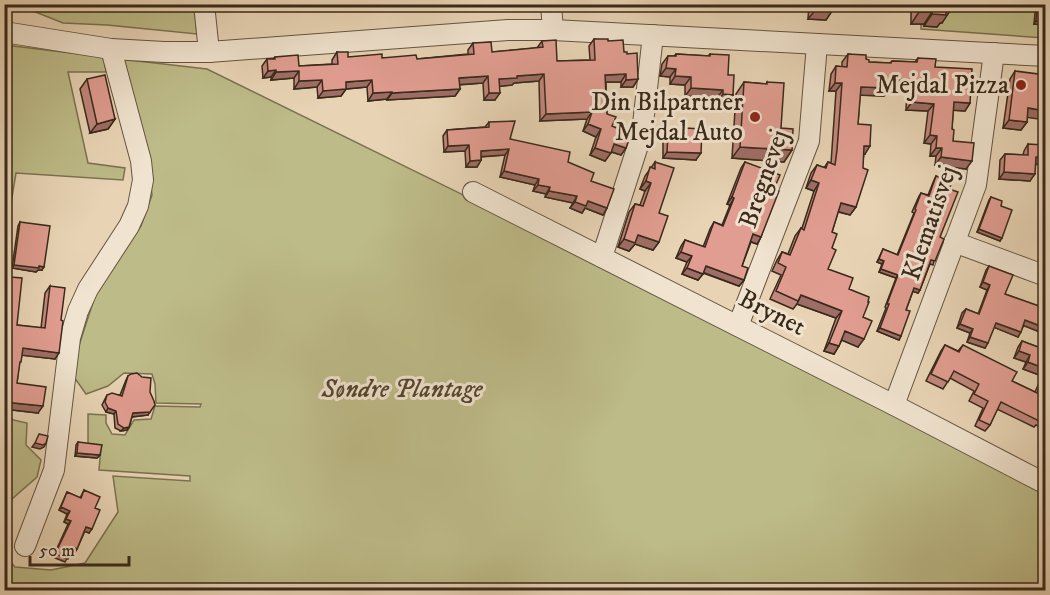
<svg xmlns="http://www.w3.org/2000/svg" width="1050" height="595" viewBox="0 0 1050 595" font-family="'IM FELL DW Pica',serif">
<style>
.green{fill:#bdbb88;stroke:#7b7251;stroke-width:1.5}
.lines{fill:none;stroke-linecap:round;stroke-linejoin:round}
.minor-casing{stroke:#655441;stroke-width:22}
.minor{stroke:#f0e3cf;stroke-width:20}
.wall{fill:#c2877d;stroke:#39291a;stroke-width:1.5}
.shaded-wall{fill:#9e6e66;stroke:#39291a;stroke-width:1.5}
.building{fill:#e19d91;stroke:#39291a;stroke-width:1.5}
.poi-dot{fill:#8f2418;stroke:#f0e3cf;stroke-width:2}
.labels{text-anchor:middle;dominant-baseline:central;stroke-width:6;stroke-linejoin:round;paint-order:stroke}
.poi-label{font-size:26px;fill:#39291a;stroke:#f0e3cf;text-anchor:end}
.street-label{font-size:26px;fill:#39291a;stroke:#f0e3cf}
.park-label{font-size:26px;font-style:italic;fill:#534630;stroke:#f0e3cf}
</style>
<rect width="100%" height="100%" fill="#e8d4b5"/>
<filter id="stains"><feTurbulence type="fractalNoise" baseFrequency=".00333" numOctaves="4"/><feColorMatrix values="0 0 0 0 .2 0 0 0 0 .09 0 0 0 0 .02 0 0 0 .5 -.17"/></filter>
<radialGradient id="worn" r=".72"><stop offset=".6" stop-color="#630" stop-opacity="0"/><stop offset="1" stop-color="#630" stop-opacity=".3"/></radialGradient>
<g class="green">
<path d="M18,5H194L197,34L107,25L63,23Z"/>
<path d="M919,5H1045V38L921,29V14Z"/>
<path d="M5,45L104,57L106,72H68L88,163L125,168L123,180L16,173L5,240Z"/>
<path d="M120,59L207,69L1045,481V590H5L4,554L15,567L51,570L85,563L118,512L113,476L190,481V476L99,470L101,447L88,445V414L106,415V423L112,434L125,435L134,420L151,419L155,406L200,407L201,404L156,403L155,384L152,374L124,373L108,386L86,394L74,377L73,364L97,290L141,226L152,195L147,152Z"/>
<path d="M5,418L27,423L26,445L41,460L37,477L5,505Z"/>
</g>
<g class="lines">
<defs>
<g id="minor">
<path d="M204,4L209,52"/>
<path d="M551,4L553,30"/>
<path d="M4,32L111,49L164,52H209L508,30H553L1046,56"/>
<path d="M473,192L894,405L1046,484"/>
<path d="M954,242L1046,276"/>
<path d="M602,257L642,133L653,35"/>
<path d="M738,326L809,141L817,44"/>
<path d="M894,405L976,185L994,53"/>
<path d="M25,546L54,470L70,338L78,311L88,289L129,226L138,206L143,180L141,161L111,49"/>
</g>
</defs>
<use href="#minor" class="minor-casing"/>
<use href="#minor" class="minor"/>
</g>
<g class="wall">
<path d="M809,4H835L834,8L826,20L808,19Z"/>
<path d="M911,4H951L942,23H940L937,27L924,26V24H911Z"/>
<path d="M1037,10L1046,11V25L1034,24L1035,13Z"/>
<path d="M594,39L608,41L627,54L638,79L633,87H621V82H606L607,114L612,126L626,148L621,155L611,152L605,161L590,155L596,137L583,131L587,119L540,121L539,81L514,83L512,85L499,86L495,100H484L483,83L459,85L460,89L455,96L387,100V99L368,101L367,87L346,89L341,96L318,98L317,87L294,89V78L271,80V77L263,78L262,66L267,59H273L275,57L299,66L332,64V60L337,52L348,57L417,59L468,54V50L473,43L492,52L537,48L542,41L557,61L590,60L589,46Z"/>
<path d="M676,54L708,56L710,54L728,75L733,95L727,103L717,102V98L685,96V85L670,84V77L660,76L662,64L668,56H674Z"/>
<path d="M848,54L866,59L869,62L890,63L892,61L915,62L918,58L935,67L970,103L965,111L953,110L952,129L953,141L966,169L935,165L936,156H930L931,144L924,143L928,111L906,110L907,89L889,88L884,96L860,95L858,124L865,154H864L856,207L850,215L838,212L832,232V248L828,269L849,289L863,317L858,347L842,340L834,354L824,351L836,318L797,304L793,309L770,299L781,275L772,271L777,260L782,252L788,254L795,236L801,228H802L814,191L806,188L811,173L817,165L824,168L828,162L831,163L836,91H829L831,74L836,66L842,67V62Z"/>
<path d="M1015,71L1027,117V122L1021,130L1003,128L1010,79Z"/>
<path d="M87,79L115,119L108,129L90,133L80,89Z"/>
<path d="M744,82L766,84L767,82L781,128L792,150L784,162L732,158L736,94Z"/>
<path d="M489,122L510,139L568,162L591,181L607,208L603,215L585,208L582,213L570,208L573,203L545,197L546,194L533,191L535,185L500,177L505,155L481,157V160L477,167H466L465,151L444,152L443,136L447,130L485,127Z"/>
<path d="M685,128L696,160L663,158V141L668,134L681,135Z"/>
<path d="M1028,144L1039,164H1036L1030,181L999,179L1000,160L1005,154L1023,155L1024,151Z"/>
<path d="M655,162L659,213V242L653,250L635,244L629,251L618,247L629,212L635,204L640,205L645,191L640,189L645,176Z"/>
<path d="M745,162L774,189L761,237L757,244L751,242L742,266L744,280L739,286L703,273L698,280L682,274L687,262L676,258L681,246L685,240L703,247L710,229L714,222L722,225L730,205L727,204L741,168Z"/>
<path d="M936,176L949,189L940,237L933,265L930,264L920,290L918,293L913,291L906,310L901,336L899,340L877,331L886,308L885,307L896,278L879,272L882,264L877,262L883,249L897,255L914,213L912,212L919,196L921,193L928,195L934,180Z"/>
<path d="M991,197L1001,206L1000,241L977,232L989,200Z"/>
<path d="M20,222L42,270H38L36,272L12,268L18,226Z"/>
<path d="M989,266L1005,294L1038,306L1041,296L1044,292L1046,325L1045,324L1040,332L1024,325L1018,337L994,327L985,348L967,342L970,333L957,328L962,313L966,309L978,314L987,290L980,287L986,270Z"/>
<path d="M10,277L17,325L41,328L45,293L50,286L55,359L22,355L19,365L17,383L38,413L4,409V293L6,284Z"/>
<path d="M1022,341L1046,350V430L1036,425L1034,427L997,409L990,425L985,431L975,426L983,408L969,401L974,391L950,378L943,389L926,381L941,351L945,345L958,351L963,345L1012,381L1035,392L1042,376L1023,369L1026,362L1014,358L1018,347Z"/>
<path d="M128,376L148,415L132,417L129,427L127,430L121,431L115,428L114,414L106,412L102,405L107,395H120L126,380Z"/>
<path d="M78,442L100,455L97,458L75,456L76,445Z"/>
<path d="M84,490L95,508L89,533L85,531L77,549L75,552L71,551L65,562L53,557L68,524L64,522L67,514L59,510L67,492L80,498Z"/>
</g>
<g class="shaded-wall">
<path d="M817,8H834L826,20L808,19Z"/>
<path d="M946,11H950L942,23H940L937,27L924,26L932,14Z"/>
<path d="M919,12H932L924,24H911Z"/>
<path d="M1036,21L1046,22V25L1034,24Z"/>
<path d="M666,68L676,69L670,77L660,76Z"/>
<path d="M276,70L271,77L263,78L268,71Z"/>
<path d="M299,71L294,78L271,80L276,72Z"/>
<path d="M544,74L539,81L514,83L512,85L494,87L499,79L517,76Z"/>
<path d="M626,74L621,82H600L605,75Z"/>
<path d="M488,76L483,83L454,85L459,78Z"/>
<path d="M675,76L691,77L685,85L670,84Z"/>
<path d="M638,79L633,87H621L626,80Z"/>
<path d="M322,80L317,87L294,89L299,81Z"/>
<path d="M372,80L367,87L346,89L341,96L318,98L323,91L346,82Z"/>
<path d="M890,80L913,81L907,89L884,88Z"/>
<path d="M835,83H842L836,91H829Z"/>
<path d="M861,87L889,88L884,96L855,95Z"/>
<path d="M691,88L723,90L717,98L685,96Z"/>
<path d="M460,89L455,96L387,100L392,93Z"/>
<path d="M392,92L387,99L368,101L373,93Z"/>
<path d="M489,93H500L495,100H484Z"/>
<path d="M723,94L733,95L727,103L717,102Z"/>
<path d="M912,102L934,104L928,111L906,110Z"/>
<path d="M954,102L970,103L965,111L948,110Z"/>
<path d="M1028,108L1046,111V120L1023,117Z"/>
<path d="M592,112L587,119L540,121L546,114Z"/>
<path d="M115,119L108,129L90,133L97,124Z"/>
<path d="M1009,120L1027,122L1021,130L1003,128Z"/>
<path d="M588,124L601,129L596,137L583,131Z"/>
<path d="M930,135L937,136L931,144L924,143Z"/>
<path d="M614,144L626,148L621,155L609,151Z"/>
<path d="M469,145L465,151L444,152L448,146Z"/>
<path d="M864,146H870L865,154H859Z"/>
<path d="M740,147L792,150L784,162L732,158Z"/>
<path d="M595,148L611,153L605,161L590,155Z"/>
<path d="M936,148H942L936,156H930Z"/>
<path d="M509,149L505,155L476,157L481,151Z"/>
<path d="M667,152L701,153L696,160L663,158Z"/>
<path d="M941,157L972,161L966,169L935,165Z"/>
<path d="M1036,157H1044L1039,164H1031Z"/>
<path d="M481,160L477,167H466L470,161Z"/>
<path d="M504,171L539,179L535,185L500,177Z"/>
<path d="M1004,172L1035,174L1030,181L999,179Z"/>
<path d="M811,180L819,183L814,191L806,188Z"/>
<path d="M646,181L651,183L645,191L640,189Z"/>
<path d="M538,185L550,187L546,194L533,191Z"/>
<path d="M549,191L577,196L573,203L545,197Z"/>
<path d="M732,197L734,198L730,205L727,204Z"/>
<path d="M588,201L607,208L603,215L585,208L582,213L570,208L575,202Z"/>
<path d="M841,203L856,207L850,215L836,211Z"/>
<path d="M979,229L1002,238L1000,241L977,232Z"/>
<path d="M753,234L761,237L757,244L749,241Z"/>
<path d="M638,235L659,242L653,250L635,244L629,251L618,247L624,239Z"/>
<path d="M681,252L692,256L687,262L676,258Z"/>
<path d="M879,259L884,261L882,264L877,262Z"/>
<path d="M14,265L39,266L44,267L42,270H38L36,272L12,268Z"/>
<path d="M706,266L744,280L739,286L702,272Z"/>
<path d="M687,268L703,274L698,280L682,274Z"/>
<path d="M881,269L898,275L896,278L879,272Z"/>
<path d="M983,282L990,285L987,290L980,287Z"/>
<path d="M914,288L920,290L918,293L912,291Z"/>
<path d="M801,295L842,311L836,318L797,304Z"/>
<path d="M1025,320L1043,327L1040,332L1022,325Z"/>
<path d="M996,323L1021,332L1018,337L993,327Z"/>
<path d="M960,324L973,329L970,333L957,328Z"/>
<path d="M880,328L901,336L899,340L877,331Z"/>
<path d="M845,331L864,339L858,347L839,339Z"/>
<path d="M970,337L988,343L985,348L967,342Z"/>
<path d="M829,343L839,346L834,354L824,351Z"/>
<path d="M23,348L59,353L55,359L19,355Z"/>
<path d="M1019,351L1030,355L1026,362L1014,358Z"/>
<path d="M1028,362L1046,369V371L1042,376L1023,369Z"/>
<path d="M4,402L43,406L38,413L4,409Z"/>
<path d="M108,408L116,411L114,414L106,412Z"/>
<path d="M150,412L148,415L131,417L133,413Z"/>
<path d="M129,427L127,430L121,431L124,428Z"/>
<path d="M35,443H46L44,447L40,449L32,447Z"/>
<path d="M77,453L100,455L97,458L75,456Z"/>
<path d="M61,507L70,511L67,514L59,510Z"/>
<path d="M66,519L71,521L68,524L64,522Z"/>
<path d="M86,527L92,529L89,533L84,531Z"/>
<path d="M73,547L77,549L75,552L70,550Z"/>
</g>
<g class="building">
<path d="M817,4H835L834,8H817Z"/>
<path d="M919,4H951L950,11H946V15L932,14V12H919Z"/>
<path d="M1037,10L1046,11V22L1036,21Z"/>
<path d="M594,39H608V41L623,40L624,52H627V54L637,53L638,79L626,80V74L605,75L607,114L616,117L612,126L631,134L626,148L614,144L611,153L595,148L601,129L588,124L592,112L546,114L544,74L517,76V78L499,79L500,93H489L488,76L459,78L460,89L392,93V92L373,93L372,80L346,82V89L323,91L322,80L299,81V71L276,72V70L268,71L267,59H275V57L298,55L299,66L338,64L337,52H348V57L382,54V58L416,55L417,59L474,54L473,43L491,42L492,52L543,47L542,41L556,40L557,61L595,60Z"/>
<path d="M676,54L710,56V54L729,55L728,75H734L733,95L723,94V90L691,88V77L675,76L676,69L666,68L668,56H676Z"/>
<path d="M848,54L866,55V59L869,60V62L891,63L892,61L917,62L918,58L936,59L935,67L972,69L970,103L954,102L952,129L954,130L953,141L974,143L972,161L941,157L942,148H936L937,136L930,135L934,104L912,102L913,81L890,80L889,88L861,87L858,124L871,125L870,146H864L863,168L868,170L856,207L841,203L832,232L837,234L832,248L836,250L828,269L853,278L849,289L869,297L868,302H869L863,317L872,321L864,339L845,331L839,346L829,343L842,311L801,295L798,301L776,291L786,267L778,263L782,252L790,255L801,228L804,230L819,183L811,180L817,165L826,168L828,162L835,165L837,150L842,83H835L836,66L847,67Z"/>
<path d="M1015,71L1046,75V111L1028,108L1027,122L1009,120Z"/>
<path d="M105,75L115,119L97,124L87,79Z"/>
<path d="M744,82L767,84V82L784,83L781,128L793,129L792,150L740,147Z"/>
<path d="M515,121L510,139L570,152L568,162L594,173L591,181L614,189L607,208L588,201L586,206L575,202L577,196L549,191L550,187L538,185L539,179L504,171L509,149L481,151V160L470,161L469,145L448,146L447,130L489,127V122Z"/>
<path d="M685,128L702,129L701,153L667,152L668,134L685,135Z"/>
<path d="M1028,144L1044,145V157H1036L1035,174L1004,172L1005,154L1028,155Z"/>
<path d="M655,162L674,168L659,213L668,216L659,242L638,235L635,243L624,239L635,204L643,206L651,183L646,181L650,167L655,169Z"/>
<path d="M745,162L780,175L774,189L779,191L761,237L753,234L742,266L748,268L744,280L706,266L703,274L687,268L692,256L681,252L685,240L705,247L714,222L723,226L734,198L732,197Z"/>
<path d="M936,176L952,182L949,189L958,192L940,237L944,239L935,261L931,260L920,290L914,288L906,310L910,311L901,336L880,328L889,304H887L898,275L881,269L884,261L879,259L883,249L898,255L916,210L915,209L921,193L929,196Z"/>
<path d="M991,197L1002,201L1001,206L1012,210L1002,238L979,229Z"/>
<path d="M20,222L50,226L44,267L39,266V268L14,265Z"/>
<path d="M989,266L1013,275L1005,294L1039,306L1044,292H1046V322L1043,327L1025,320L1021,332L996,323L988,343L970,337L973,329L960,324L966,309L979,314L990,285L983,282Z"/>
<path d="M10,277L22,278L17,325L45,328L50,286L65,288L61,320L63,321L59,353L23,348L21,362H20L17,383L46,387L43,406L4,402V323Z"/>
<path d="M1022,341L1046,350V369L1028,362L1030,355L1019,351Z"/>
<path d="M945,345L959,352L963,345L1017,372L1012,381L1037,393L1046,372V421L1040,418L1039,421L1001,402L990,425L979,420L988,401L974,394L979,384L954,371L948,382L931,374Z"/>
<path d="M137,373L142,377L151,378L150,392L154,401L155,405L150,412L133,413L129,427L124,428L118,424L116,411L108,408L105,402L107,395L112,393L122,396L128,376L131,374Z"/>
<path d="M39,434L48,436L46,443L43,445L35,443Z"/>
<path d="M78,442L102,445L100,455L77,453Z"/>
<path d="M84,490L100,497L95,508L100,510L92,529L86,527L77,549L73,547L68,559L55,554L71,521L66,519L70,511L61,507L67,492L81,498Z"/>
</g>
<g class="poi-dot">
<circle cx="1021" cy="85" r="6"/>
<circle cx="755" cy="117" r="6"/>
</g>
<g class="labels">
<g class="poi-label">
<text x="1009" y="85">Mejdal Pizza</text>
<text x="743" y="102">Din Bilpartner<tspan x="743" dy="30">Mejdal Auto</tspan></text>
</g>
<g class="street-label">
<text transform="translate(764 179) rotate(-71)">Bregnevej</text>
<text transform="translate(930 223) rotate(-71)">Klematisvej</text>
<text transform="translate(772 313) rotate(27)">Brynet</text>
</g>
<g class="park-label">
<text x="402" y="389">Søndre Plantage</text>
</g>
</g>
<rect width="1050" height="595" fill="none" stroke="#e8d4b5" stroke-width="24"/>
<rect x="6" y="6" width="1038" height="583" fill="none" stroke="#39291a" stroke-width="3"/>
<rect x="12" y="12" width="1026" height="571" fill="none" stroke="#39291a" stroke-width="1.5"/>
<path d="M30 556v9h99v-9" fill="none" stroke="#39291a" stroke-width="3"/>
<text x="39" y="556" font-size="18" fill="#39291a" stroke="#f0e3cf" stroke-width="4.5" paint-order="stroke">50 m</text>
<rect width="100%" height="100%" filter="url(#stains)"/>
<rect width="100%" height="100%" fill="url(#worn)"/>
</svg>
